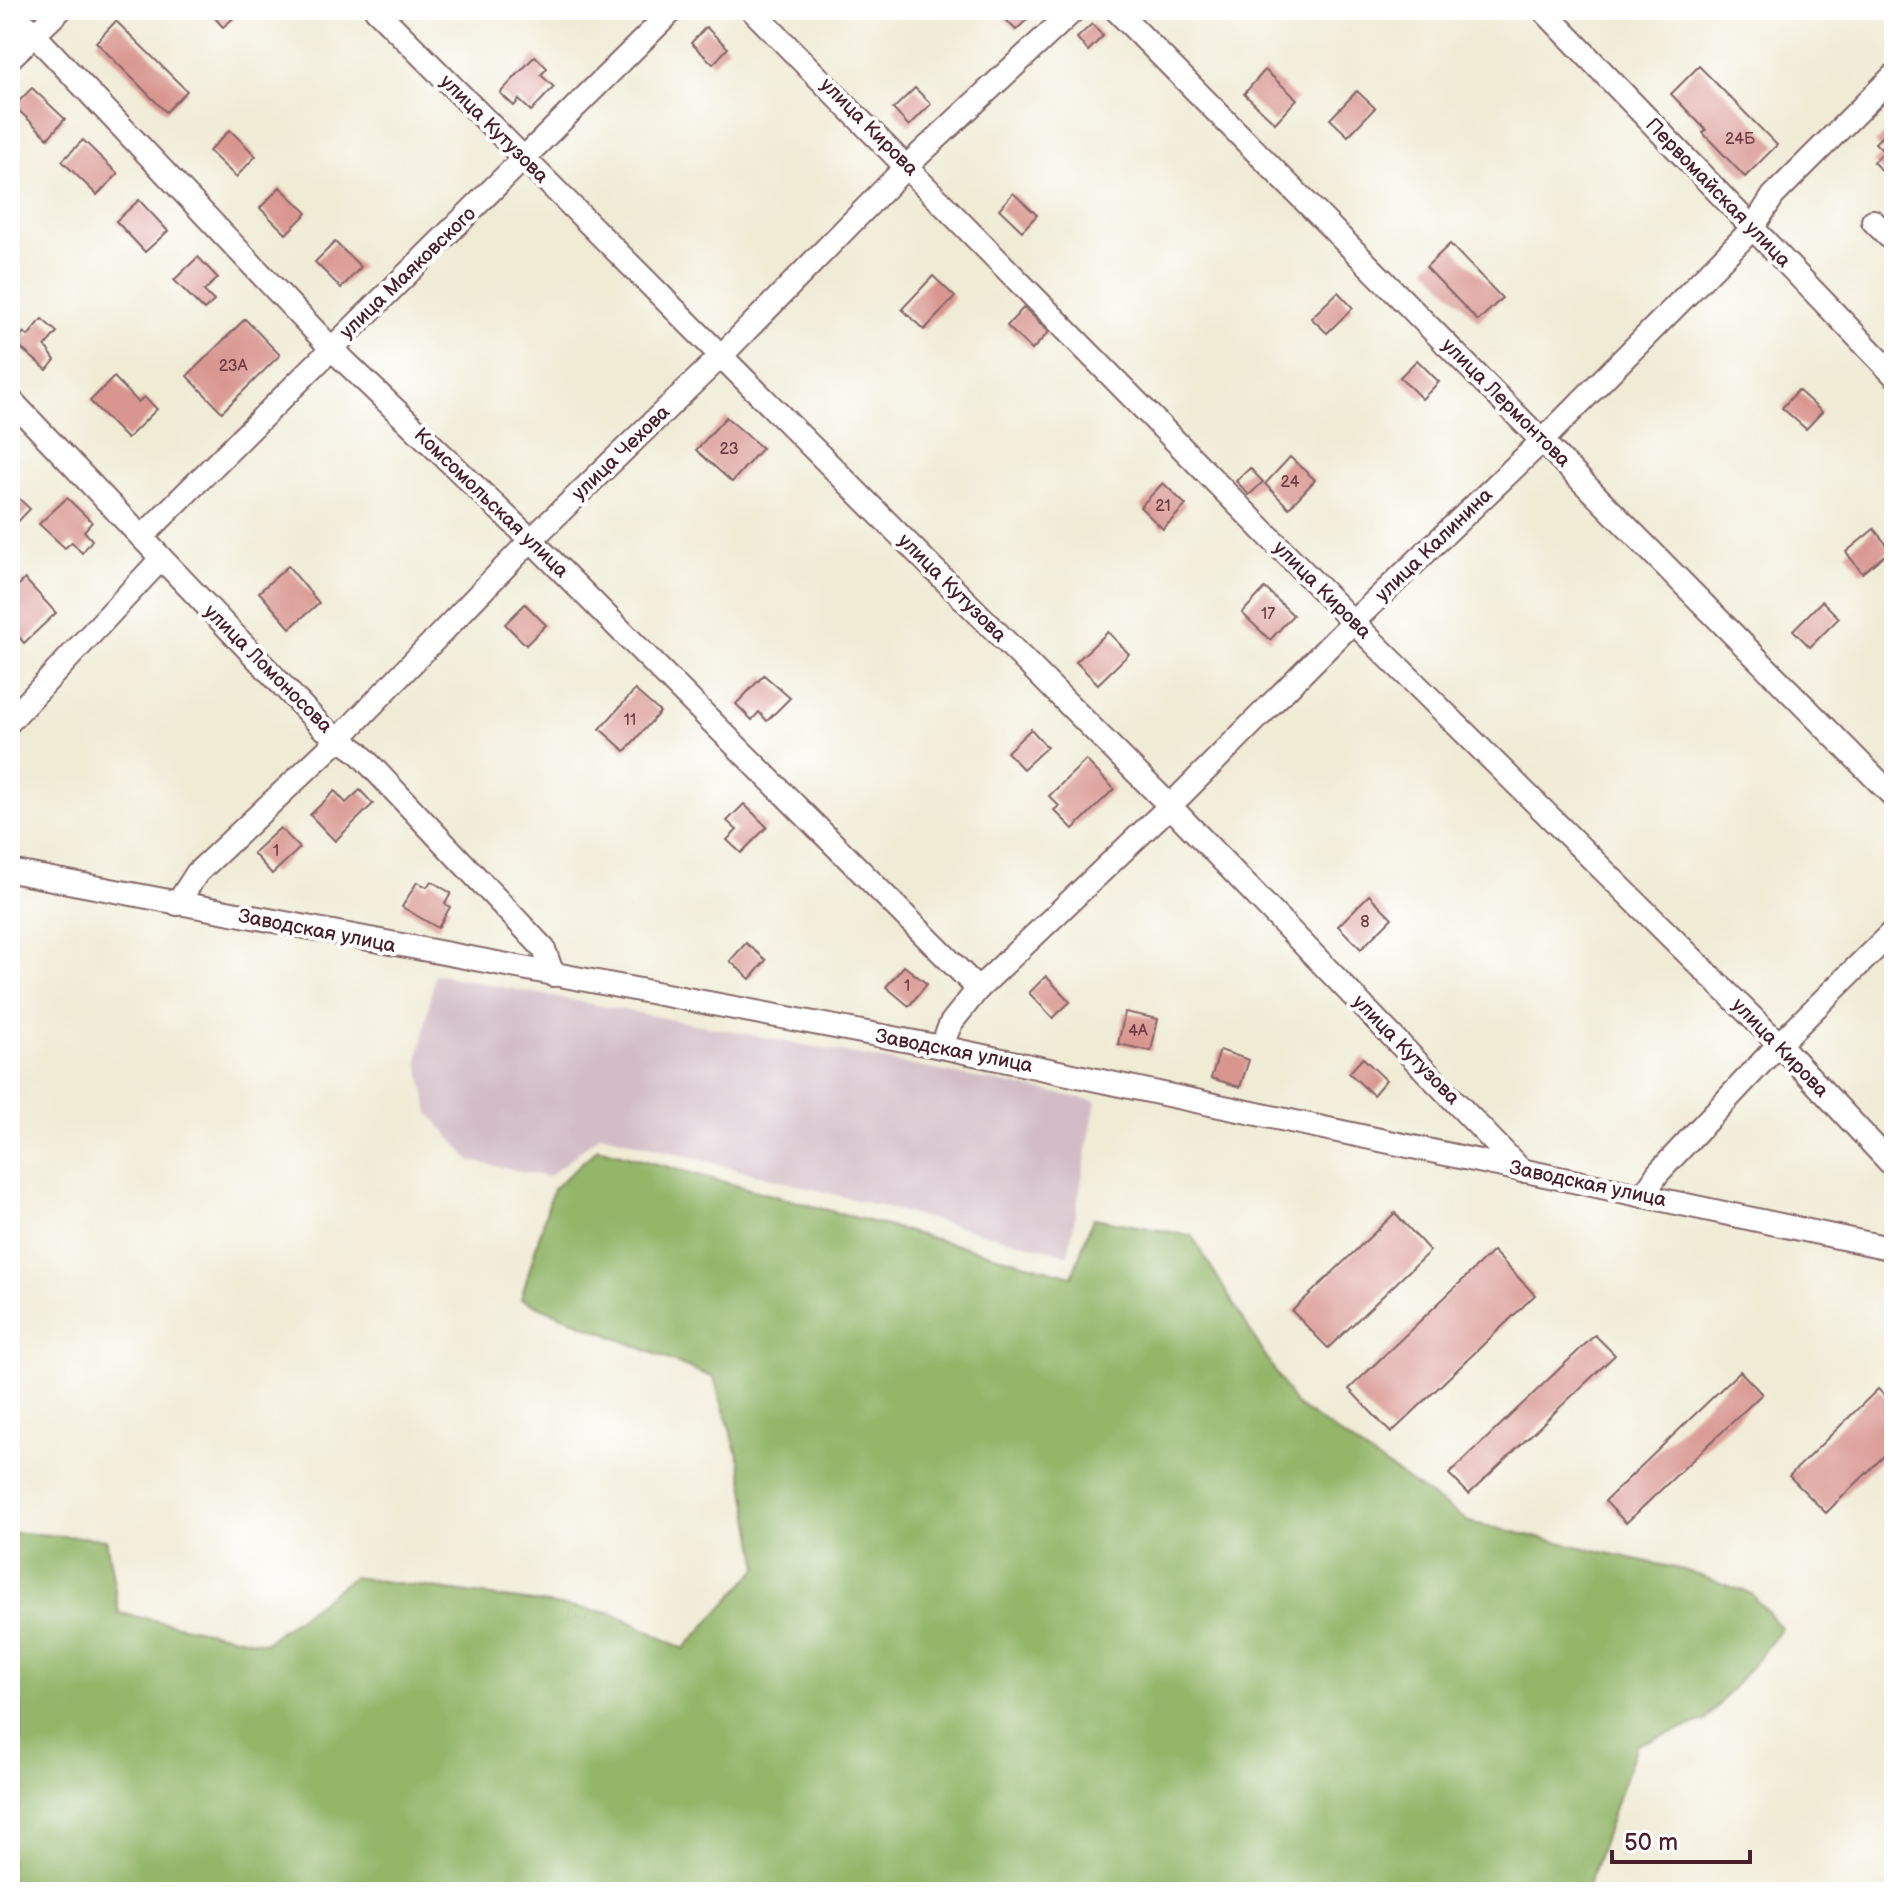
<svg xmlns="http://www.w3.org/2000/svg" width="1904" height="1902" viewBox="0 0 1904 1902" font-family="'Balsamiq Sans',sans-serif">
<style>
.industrial{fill:#d2bdc6}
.forest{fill:#93b669;stroke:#6e6a4a;stroke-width:2}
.building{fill:#d99691}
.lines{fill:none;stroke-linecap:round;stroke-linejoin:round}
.minor-casing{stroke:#846666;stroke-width:26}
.minor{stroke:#fff;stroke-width:22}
.labels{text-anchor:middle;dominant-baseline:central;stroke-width:8;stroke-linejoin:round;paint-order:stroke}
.number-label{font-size:16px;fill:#6e3d44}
.street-label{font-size:20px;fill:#4a1f2b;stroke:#fff}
</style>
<rect width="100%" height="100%" fill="#fff"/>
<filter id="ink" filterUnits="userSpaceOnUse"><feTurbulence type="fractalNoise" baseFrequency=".0125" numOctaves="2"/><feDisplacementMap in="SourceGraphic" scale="16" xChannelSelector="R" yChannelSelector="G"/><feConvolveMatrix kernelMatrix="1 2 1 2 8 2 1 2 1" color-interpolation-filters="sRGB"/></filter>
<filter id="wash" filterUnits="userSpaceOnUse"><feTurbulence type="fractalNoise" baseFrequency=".006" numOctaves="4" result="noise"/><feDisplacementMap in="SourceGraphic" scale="32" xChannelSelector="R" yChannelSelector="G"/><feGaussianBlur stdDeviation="1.8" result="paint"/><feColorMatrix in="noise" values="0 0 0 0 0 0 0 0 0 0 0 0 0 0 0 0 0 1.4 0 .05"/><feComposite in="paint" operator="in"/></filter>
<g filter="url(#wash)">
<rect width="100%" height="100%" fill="#f0ebd5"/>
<path class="industrial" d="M435,974L1096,1101L1068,1255L601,1134L548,1177L471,1161L429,1113L418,1061Z"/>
<path class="forest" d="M598,1148L1072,1276L1093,1218L1192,1236L1295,1404L1469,1522L1684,1570L1752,1594L1782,1629L1705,1721L1636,1745L1586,1892H10V1532L106,1539L119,1613L264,1643L353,1577L613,1613L684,1649L759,1567L740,1461L714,1378L521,1299L553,1189Z"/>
<g id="blocks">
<g class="building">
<path d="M208,10H243L223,27Z"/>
<path d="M996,10H1037L1016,30Z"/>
<path d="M116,21L187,91L166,112L96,42Z"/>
<path d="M1092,24L1103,36L1088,51L1077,38Z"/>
<path d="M706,27L728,48L713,64L691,43Z"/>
<path d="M535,56L547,68L541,75L554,87L531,111L519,100L514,106L500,93Z"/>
<path d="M1699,66L1777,145L1745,177L1703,133L1706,130L1671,94Z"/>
<path d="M1265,70L1297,99L1275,123L1244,94Z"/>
<path d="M32,88L65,119L48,138L14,106Z"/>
<path d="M915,88L931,104L909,126L893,109Z"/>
<path d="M1357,91L1375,108L1348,136L1330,119Z"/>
<path d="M1894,124V183L1873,162L1884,152L1875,143Z"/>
<path d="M230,130L256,156L236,177L209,151Z"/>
<path d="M83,140L118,174L97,195L62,161Z"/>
<path d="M280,187L307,213L286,234L260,208Z"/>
<path d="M1013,193L1037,215L1022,231L999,209Z"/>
<path d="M139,200L168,231L145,252L116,221Z"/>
<path d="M335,242L361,267L341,288L315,262Z"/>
<path d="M1450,244L1502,298L1478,321L1426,267Z"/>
<path d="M198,257L218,278L204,291L214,301L204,310L174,280Z"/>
<path d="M933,276L955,297L924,330L902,309Z"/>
<path d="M1338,292L1353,308L1327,333L1311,318Z"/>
<path d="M1024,307L1049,332L1032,350L1007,326Z"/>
<path d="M42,319L57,332L45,346L55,360L47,370L15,343L24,332L28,336Z"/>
<path d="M245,319L280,355L222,412L187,376Z"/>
<path d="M1417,360L1439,382L1422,399L1400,377Z"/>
<path d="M114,377L138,402L144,397L157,409L127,439L90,401Z"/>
<path d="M1798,390L1822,412L1806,429L1782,408Z"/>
<path d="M726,417L762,448L732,482L696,450Z"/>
<path d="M1290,457L1315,480L1289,508L1265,484Z"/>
<path d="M1250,468L1263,482L1249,495L1236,481Z"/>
<path d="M1163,483L1186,505L1163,529L1140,507Z"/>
<path d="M10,490L30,509L10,530Z"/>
<path d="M67,498L92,522L84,531L92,540L82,553L72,542L65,548L39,524Z"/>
<path d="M1874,529L1891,550L1862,573L1846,552Z"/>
<path d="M288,566L319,603L290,628L259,592Z"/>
<path d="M25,579L56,613L24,643L10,626V593Z"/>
<path d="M1265,588L1293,615L1270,640L1242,613Z"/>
<path d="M1822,601L1839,618L1810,647L1793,630Z"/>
<path d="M525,604L546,625L526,645L505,624Z"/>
<path d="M1108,632L1129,654L1098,684L1076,662Z"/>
<path d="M764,675L790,698L767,721L759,712L752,720L736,704Z"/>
<path d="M635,690L660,712L625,751L600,729Z"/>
<path d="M1031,729L1047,747L1023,769L1007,752Z"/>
<path d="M1086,760L1114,789L1073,829L1054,810L1059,806L1049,796Z"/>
<path d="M360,790L373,804L335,841L310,815L335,791L346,803Z"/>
<path d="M744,804L767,827L741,853L727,840L737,830L727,821Z"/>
<path d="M280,828L300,848L272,874L253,853Z"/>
<path d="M431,881L451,893L445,904L450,907L438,928L402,907L417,882L427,887Z"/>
<path d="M1369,895L1392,918L1361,949L1338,926Z"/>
<path d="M746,943L766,960L750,979L730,961Z"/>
<path d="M904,966L927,984L909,1006L886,987Z"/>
<path d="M1046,976L1070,1002L1053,1018L1029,993Z"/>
<path d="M1125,1012L1158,1019L1151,1051L1118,1044Z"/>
<path d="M1220,1050L1249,1060L1240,1087L1211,1078Z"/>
<path d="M1363,1058L1386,1080L1373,1095L1349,1073Z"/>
<path d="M1395,1213L1430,1251L1328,1348L1292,1311Z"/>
<path d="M1493,1251L1535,1295L1391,1433L1349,1389Z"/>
<path d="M1595,1335L1615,1355L1469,1494L1449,1474Z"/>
<path d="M1740,1371L1762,1394L1626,1523L1605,1501Z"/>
<path d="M1878,1389L1894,1405V1446L1826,1513L1789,1476Z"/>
</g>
</g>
</g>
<g filter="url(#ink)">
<use href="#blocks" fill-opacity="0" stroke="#846666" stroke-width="2"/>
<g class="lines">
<defs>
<g id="minor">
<path d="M11,10L331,348L531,540L978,989"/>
<path d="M376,10L1170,806L1522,1171"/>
<path d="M752,10L1353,622L1779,1044L1894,1167"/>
<path d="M1116,10L1894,797"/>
<path d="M1543,10L1894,375"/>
<path d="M10,58L60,10"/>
<path d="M1873,221L1894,242"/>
<path d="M10,399L322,727L358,752L544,949L553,975"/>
<path d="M143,536L673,10"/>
<path d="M10,721L160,560"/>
<path d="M10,871L941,1047L1894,1249"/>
<path d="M177,904L197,873L339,739L531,540L721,356L907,166L1074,10"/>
<path d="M941,1047L951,1023L978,989L1170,806L1353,622L1543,440L1752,229L1773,196L1894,75"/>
<path d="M1643,1196L1658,1173L1779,1044L1894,930"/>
</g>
</defs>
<use href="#minor" class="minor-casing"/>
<use href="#minor" class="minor"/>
</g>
</g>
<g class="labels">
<g class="number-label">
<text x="1740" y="139">24Б</text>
<text x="233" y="366">23А</text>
<text x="729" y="449">23</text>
<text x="1290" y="482">24</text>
<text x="1163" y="506">21</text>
<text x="1268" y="614">17</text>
<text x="630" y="720">11</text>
<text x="276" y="851">1</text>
<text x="1365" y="922">8</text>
<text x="907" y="986">1</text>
<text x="1138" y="1031">4А</text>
</g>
<g class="street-label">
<text transform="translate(869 127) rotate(45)">улица Кирова</text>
<text transform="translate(494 129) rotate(45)">улица Кутузова</text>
<text transform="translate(1718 193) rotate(46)">Первомайская улица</text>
<text transform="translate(408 273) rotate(-44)">улица Маяковского</text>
<text transform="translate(1506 403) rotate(45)">улица Лермонтова</text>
<text transform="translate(621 453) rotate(-44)">улица Чехова</text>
<text transform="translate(491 503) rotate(44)">Комсомольская улица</text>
<text transform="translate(1434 545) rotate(-44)">улица Калинина</text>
<text transform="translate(952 588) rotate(45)">улица Кутузова</text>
<text transform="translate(1322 590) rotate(45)">улица Кирова</text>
<text transform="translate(268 669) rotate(45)">улица Ломоносова</text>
<text transform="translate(317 931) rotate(11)">Заводская улица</text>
<text transform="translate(1780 1048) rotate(46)">улица Кирова</text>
<text transform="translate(1406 1050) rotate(46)">улица Кутузова</text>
<text transform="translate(954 1051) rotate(11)">Заводская улица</text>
<text transform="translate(1588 1184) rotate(12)">Заводская улица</text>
</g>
</g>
<rect width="1904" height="1902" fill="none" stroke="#fff" stroke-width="40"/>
<path d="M1612 1850v12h138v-12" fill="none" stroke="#4a1f2b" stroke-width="4"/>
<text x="1624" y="1850" font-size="24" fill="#4a1f2b" stroke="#ffffff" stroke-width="6" paint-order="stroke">50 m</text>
</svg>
